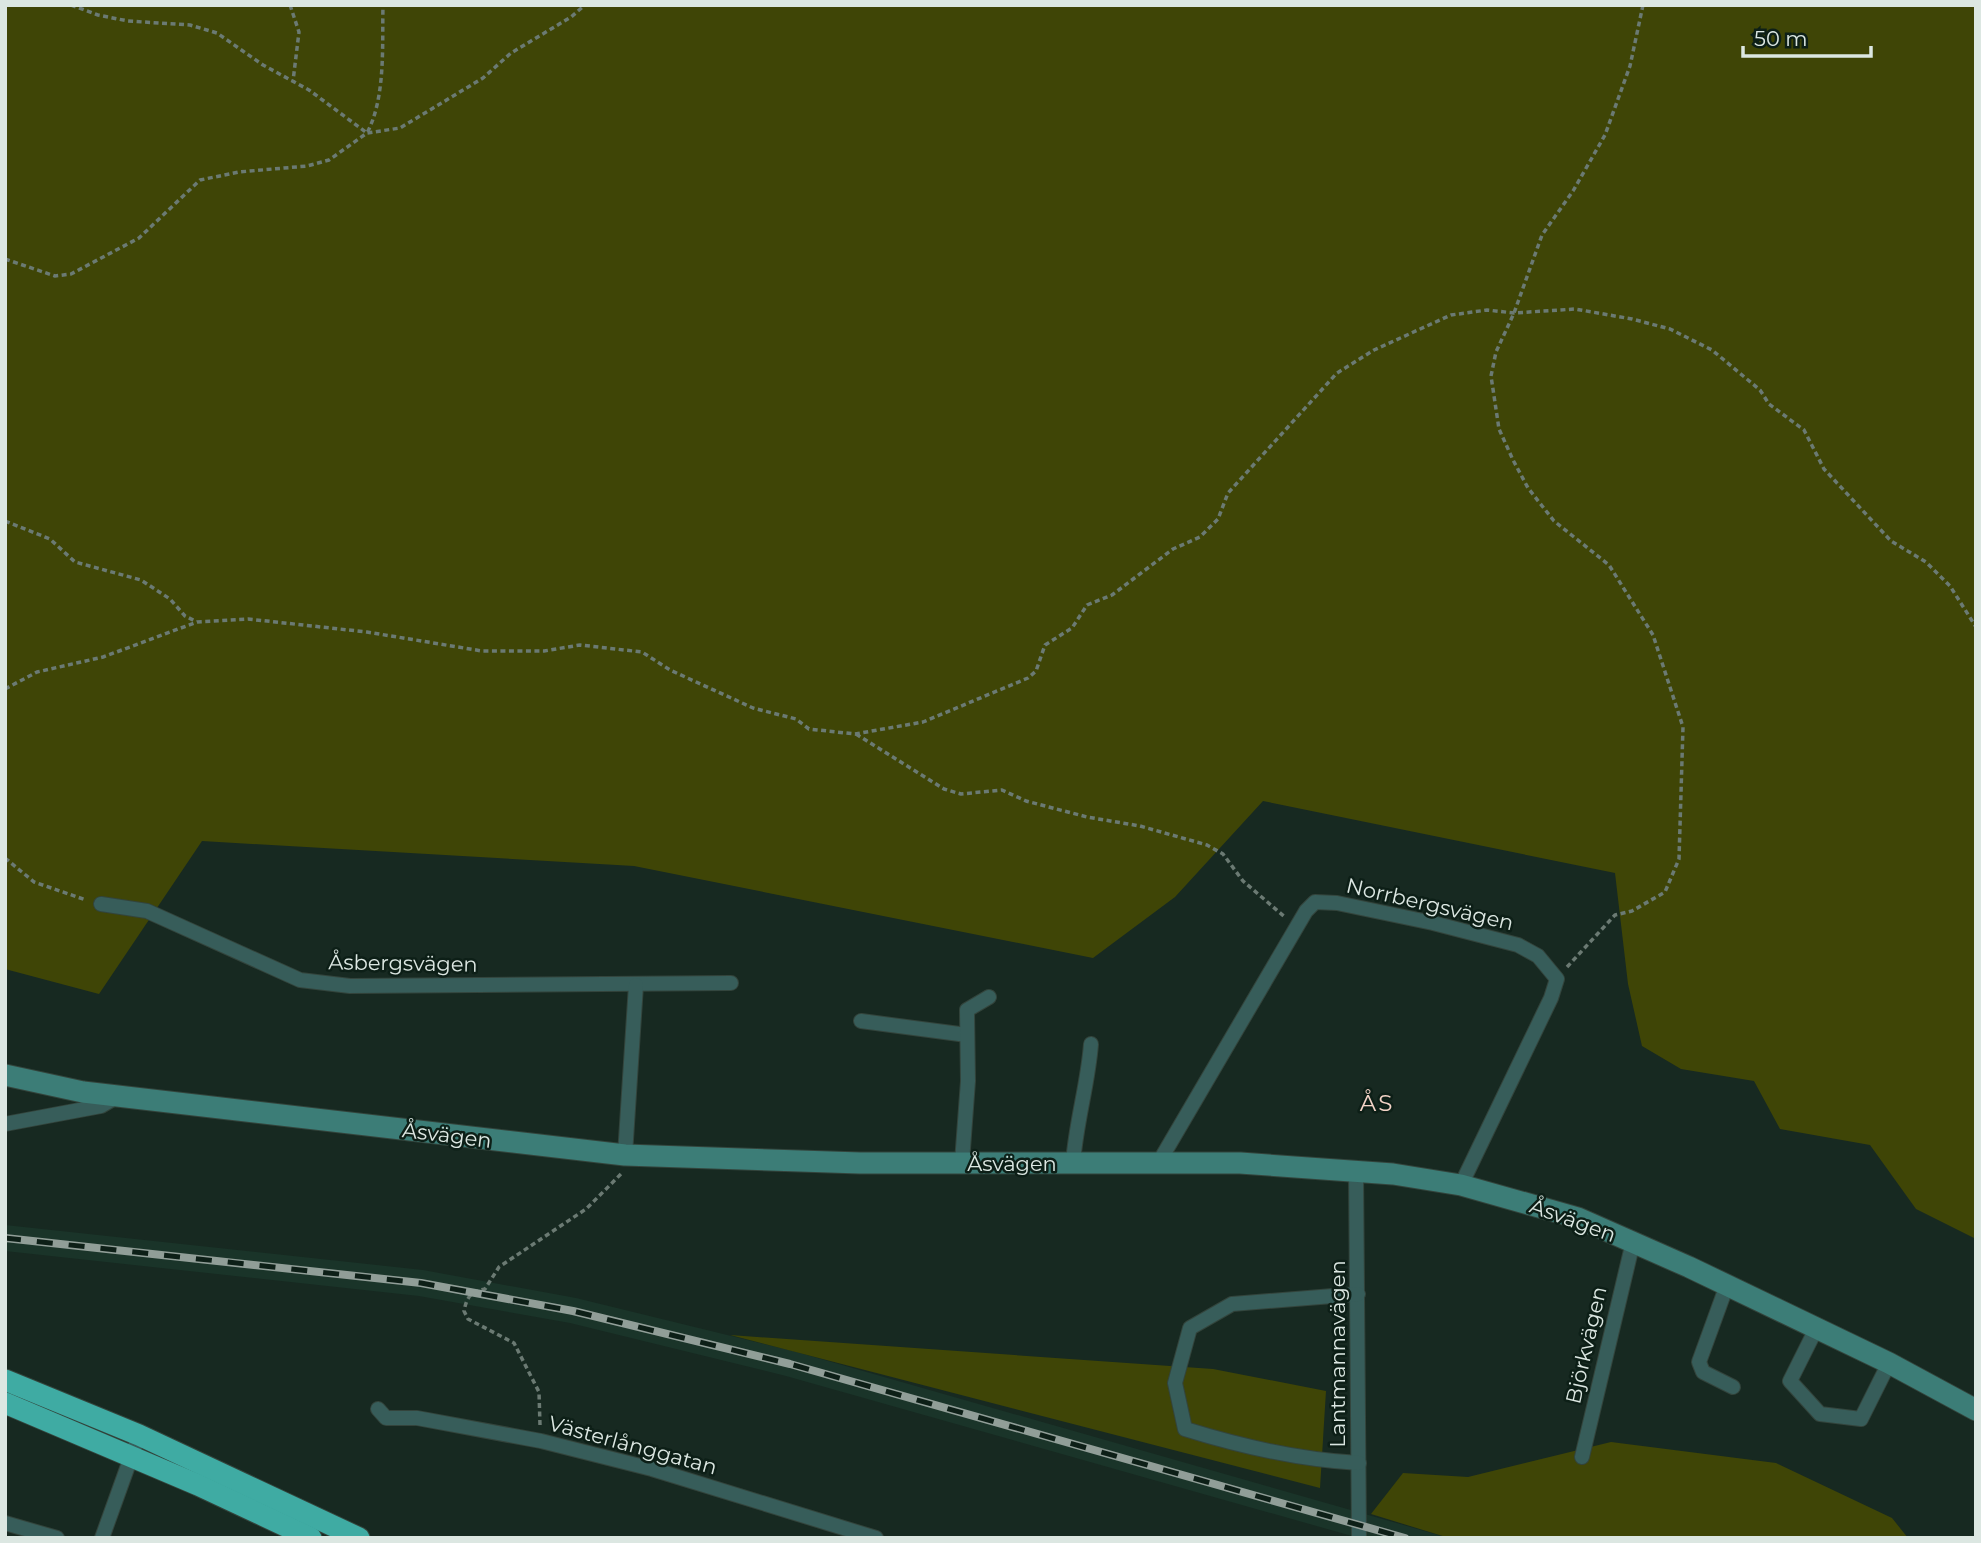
<svg xmlns="http://www.w3.org/2000/svg" width="1981" height="1543" viewBox="0 0 1981 1543" font-family="Montserrat,sans-serif">
<style>
.built{fill:#1a3429}
.green{fill:#3f4506}
.lines{fill:none;stroke-linecap:round;stroke-linejoin:round}
.street-casing{stroke:#33443c;stroke-width:16}
.secondary-casing{stroke:#33443c;stroke-width:23}
.highway-casing{stroke:#33443c;stroke-width:23}
.path{stroke:#6b7a73;stroke-width:3.5;stroke-dasharray:5 3.5;stroke-linecap:butt}
.street{stroke:#375d5a;stroke-width:14}
.secondary{stroke:#3c7d77;stroke-width:21}
.highway{stroke:#3faba3;stroke-width:21}
.rail-casing{stroke:#919e98;stroke-width:8}
.rail{stroke:#0d1f17;stroke-width:5;stroke-dasharray:16;stroke-linecap:butt}
.labels{text-anchor:middle;dominant-baseline:central;stroke-width:5;stroke-linejoin:round;paint-order:stroke}
.street-label{font-size:21px;fill:#dce7e2;stroke:#0d1f17}
.neighbourhood-label{font-size:23px;letter-spacing:2px;fill:#f5d5c8;stroke:#0d1f17}
</style>
<rect width="100%" height="100%" fill="#172921"/>
<path class="built" d="M5,1225L423,1270L576,1298L793,1351L1449,1538H1359L786,1376L570,1323L419,1296L5,1251Z"/>
<g class="green">
<path d="M5,5H1976V1239L1916,1209L1870,1145L1780,1129L1754,1081L1681,1069L1642,1046L1628,984L1615,873L1263,801L1175,897L1093,958L634,866L202,841L99,994L5,969Z"/>
<path d="M730,1335L1213,1369L1326,1391L1320,1488Z"/>
<path d="M1611,1442L1776,1463L1892,1518L1908,1538H1449L1371,1514L1403,1473L1468,1477Z"/>
</g>
<g class="lines">
<defs>
<g id="street">
<path d="M101,904L147,911L300,980L350,986L731,983"/>
<path d="M861,1021L967,1035"/>
<path d="M5,1124L101,1106L118,1096"/>
<path d="M625,1155L636,985"/>
<path d="M962,1162L968,1081L967,1010L989,997"/>
<path d="M1159,1162L1306,911L1315,902L1337,903L1433,923L1518,945L1538,956L1557,979L1551,998L1461,1185"/>
<path d="M1073,1163C1076,1122 1088,1084 1091,1044"/>
<path d="M1356,1171L1359,1538"/>
<path d="M1727,1285L1699,1362L1703,1372L1733,1387"/>
<path d="M1358,1294L1232,1304L1190,1328L1175,1383L1185,1429C1243,1447 1299,1460 1359,1463"/>
<path d="M1817,1327L1790,1381L1820,1414L1861,1419L1889,1363"/>
<path d="M378,1409L386,1418H417L541,1441L652,1469L876,1538"/>
<path d="M1582,1457L1633,1242"/>
<path d="M5,1523L57,1538"/>
<path d="M102,1538L139,1435"/>
</g>
<path id="secondary" d="M5,1075L83,1092L625,1155L860,1163H1240L1393,1174L1461,1185L1578,1218L1689,1267L1889,1363L1976,1410"/>
<g id="highway">
<path d="M5,1380L139,1435L359,1538"/>
<path d="M5,1403L198,1485L311,1538"/>
</g>
</defs>
<use href="#street" class="street-casing"/>
<use href="#secondary" class="secondary-casing"/>
<use href="#highway" class="highway-casing"/>
<g class="path">
<path d="M71,5L98,15L128,21L190,25L217,33L263,65L309,90L367,133C386,97 382,45 383,5"/>
<path d="M290,5L299,32L293,81"/>
<path d="M5,259L55,276L71,274L139,238L200,180L239,172L307,166L329,160L367,133L400,128L483,78L511,53L571,17L585,5"/>
<path d="M5,521L50,539L75,562L141,580L170,599L185,616L195,621"/>
<path d="M5,689L37,672L103,657L197,622L248,619L367,632L482,651H544L580,645L642,652L670,670L753,708L796,719L809,729L855,734L923,722L1028,678L1036,671L1045,645L1072,628L1087,605L1112,595L1173,549L1200,537L1218,519L1228,493L1337,373L1374,350L1451,315L1487,310L1514,313L1575,309L1632,319L1670,329L1712,350L1760,390L1769,404L1804,430L1824,469L1891,541L1926,562L1950,586L1976,627"/>
<path d="M856,734L944,789L961,794L1002,790L1026,801L1087,817L1140,826L1207,845L1223,854L1243,881L1286,918"/>
<path d="M5,858L34,882L86,900"/>
<path d="M1567,967L1615,915L1632,911L1665,892L1679,859L1683,727L1653,635L1609,565L1554,521L1528,488L1513,460L1499,429L1491,376L1496,352L1514,313L1542,235L1573,191L1605,135L1630,66L1643,5"/>
<path d="M540,1425L539,1392L514,1343L468,1319L464,1311C467,1297 470,1292 485,1289L499,1267L586,1209L621,1174"/>
</g>
<use href="#street" class="street"/>
<use href="#secondary" class="secondary"/>
<use href="#highway" class="highway"/>
<defs>
<path id="rail" d="M5,1238L421,1283L573,1311L790,1364L1405,1538"/>
</defs>
<use href="#rail" class="rail-casing"/>
<use href="#rail" class="rail"/>
</g>
<g class="labels">
<g class="street-label">
<text transform="translate(1430 904) rotate(13)">Norrbergsvägen</text>
<text transform="translate(403 963) rotate(1)">Åsbergsvägen</text>
<text transform="translate(447 1135) rotate(7)">Åsvägen</text>
<text x="1012" y="1163">Åsvägen</text>
<text transform="translate(1573 1220) rotate(20)">Åsvägen</text>
<text transform="translate(1586 1345) rotate(-77)">Björkvägen</text>
<text transform="translate(1337 1354) rotate(-90)">Lantmannavägen</text>
<text transform="translate(633 1445) rotate(15)">Västerlånggatan</text>
</g>
<g class="neighbourhood-label">
<text x="1377" y="1103">ÅS</text>
</g>
</g>
<rect width="1981" height="1543" fill="none" stroke="#dce7e2" stroke-width="14"/>
<path d="M1743 46v10h128v-10" fill="none" stroke="#dce7e2" stroke-width="3.5"/>
<text x="1754" y="46" font-size="21" fill="#dce7e2" stroke="#0d1f17" stroke-width="5" paint-order="stroke">50 m</text>
</svg>
